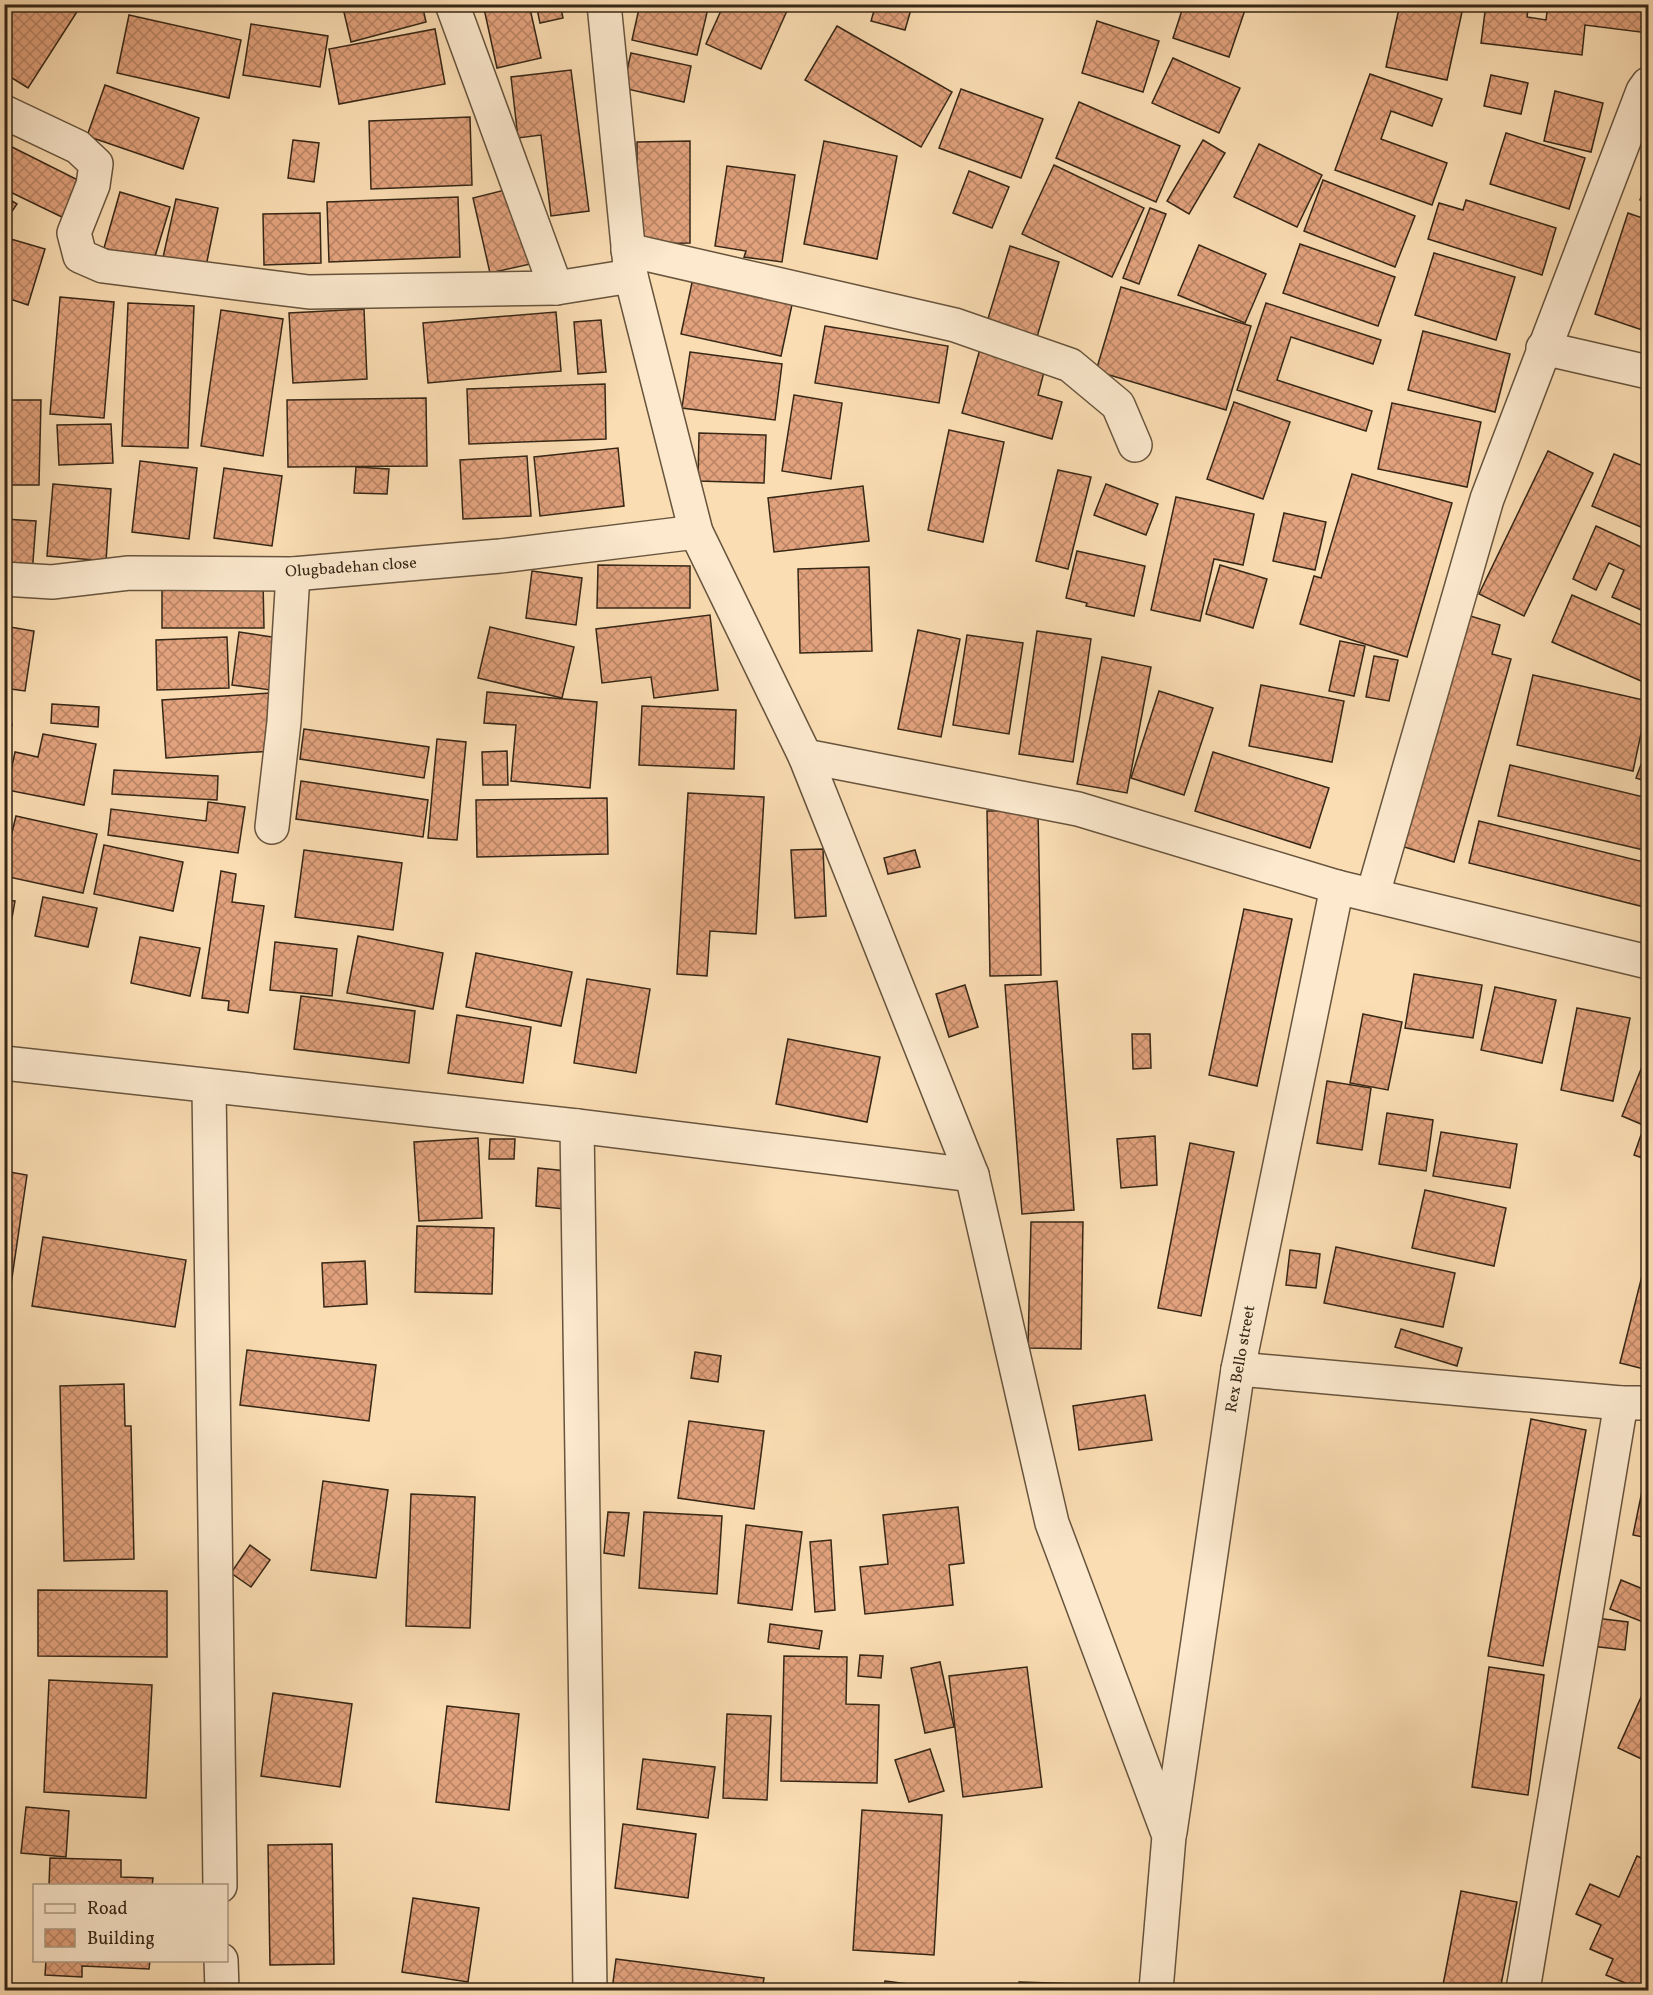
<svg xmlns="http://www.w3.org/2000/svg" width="1653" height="1995" viewBox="0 0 1653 1995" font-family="Vollkorn,serif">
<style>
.building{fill:url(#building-cross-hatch);stroke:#362716;stroke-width:1.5}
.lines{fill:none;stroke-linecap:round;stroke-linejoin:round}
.minor-casing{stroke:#67543d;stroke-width:36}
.minor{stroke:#fce9ce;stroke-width:33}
.labels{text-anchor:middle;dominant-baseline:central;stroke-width:5;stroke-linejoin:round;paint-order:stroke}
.street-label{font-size:16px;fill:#362716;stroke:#fce9ce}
</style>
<defs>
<pattern id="building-cross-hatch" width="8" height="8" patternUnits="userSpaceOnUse" patternTransform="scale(1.5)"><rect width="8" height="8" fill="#e2a27d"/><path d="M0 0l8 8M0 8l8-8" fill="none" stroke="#b88465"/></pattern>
</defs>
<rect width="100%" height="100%" fill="#fbddb3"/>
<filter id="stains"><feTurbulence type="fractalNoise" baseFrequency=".00333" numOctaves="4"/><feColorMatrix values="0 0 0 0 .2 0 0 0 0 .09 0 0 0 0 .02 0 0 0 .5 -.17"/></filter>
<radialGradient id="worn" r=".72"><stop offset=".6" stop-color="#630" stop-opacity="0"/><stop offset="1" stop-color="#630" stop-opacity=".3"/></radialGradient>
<g class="building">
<path d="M10,4H82L28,88L4,73V14Z"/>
<path d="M342,4H422L426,22L351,42Z"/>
<path d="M483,4H529L541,58L497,68Z"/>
<path d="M536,4H560L563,18L540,23Z"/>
<path d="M640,4H709L697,55L632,40Z"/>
<path d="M724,4H790L761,69L706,44Z"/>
<path d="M876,4L912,6L905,30L871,21Z"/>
<path d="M1184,4H1247L1229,57L1173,38Z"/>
<path d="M1400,4H1430L1462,12L1447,80L1386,67Z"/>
<path d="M1486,4H1529L1527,17L1546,20L1548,4L1648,5V33L1585,25L1582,55L1481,43Z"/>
<path d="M129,15L241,40L229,98L117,73Z"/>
<path d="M1097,21L1159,41L1143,92L1082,73Z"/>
<path d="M251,24L328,36L320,87L243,75Z"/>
<path d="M837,26L952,92L921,147L805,80Z"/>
<path d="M435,29L445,84L339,104L329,49Z"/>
<path d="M631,53L691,66L684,102L623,88Z"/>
<path d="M1173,58L1240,88L1219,133L1152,103Z"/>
<path d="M571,70L589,211L551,216L541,135L518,138L511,77Z"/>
<path d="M1370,74L1442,99L1432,126L1391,111L1381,139L1447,163L1432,205L1335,170Z"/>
<path d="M1491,75L1528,83L1521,114L1484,106Z"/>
<path d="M105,85L199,118L183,169L87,136Z"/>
<path d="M961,89L1043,119L1021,178L939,148Z"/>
<path d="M1555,91L1603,103L1591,152L1544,141Z"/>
<path d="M1079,102L1180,146L1156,202L1056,158Z"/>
<path d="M470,117L472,185L371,189L369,121Z"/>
<path d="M1506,133L1585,158L1569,209L1490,184Z"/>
<path d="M293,140L319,143L314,182L288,178Z"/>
<path d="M1203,140L1225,153L1189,214L1167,201Z"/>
<path d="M690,141V243L637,244V142Z"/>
<path d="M824,141L897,156L877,259L804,244Z"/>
<path d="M1259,144L1322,175L1297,227L1234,197Z"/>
<path d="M10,146L88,185L70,221L4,189V158Z"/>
<path d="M1054,165L1144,208L1112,277L1022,234Z"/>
<path d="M727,166L795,175L782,262L744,257L746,251L715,246Z"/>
<path d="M969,171L1009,187L992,228L953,213Z"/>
<path d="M1648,179V204L1640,200Z"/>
<path d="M1323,180L1415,216L1395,267L1304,231Z"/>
<path d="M517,187L535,263L490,273L473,198Z"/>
<path d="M120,192L170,207L153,263L104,248Z"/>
<path d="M4,196L17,204L4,223Z"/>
<path d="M458,197L460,257L329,262L327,202Z"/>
<path d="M176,199L218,208L205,271L162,262Z"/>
<path d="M1466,200L1556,228L1542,275L1428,239L1439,203L1463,210Z"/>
<path d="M1150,208L1166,214L1139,284L1123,278Z"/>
<path d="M320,213L321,263L264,265L263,214Z"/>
<path d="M1628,213L1648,220V332L1595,314Z"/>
<path d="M4,237L45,249L28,305L4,297Z"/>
<path d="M1300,244L1395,277L1378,326L1283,293Z"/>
<path d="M1199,245L1266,274L1245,323L1178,295Z"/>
<path d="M1010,246L1059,262L1037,337L987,322Z"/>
<path d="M1434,253L1515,277L1496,340L1415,315Z"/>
<path d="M693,278L793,300L781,356L681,334Z"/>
<path d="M1121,287L1251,326L1226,410L1096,371Z"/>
<path d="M60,297L114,302L104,418L50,414Z"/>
<path d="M128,303L194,306L188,448L122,446Z"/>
<path d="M1266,303L1381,340L1373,364L1291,337L1277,380L1372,411L1366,431L1237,390Z"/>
<path d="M364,309L367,379L293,383L289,313Z"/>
<path d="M221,310L283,319L263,456L201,446Z"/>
<path d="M556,312L561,371L428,383L423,323Z"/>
<path d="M601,320L606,372L578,374L574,322Z"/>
<path d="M825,326L948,346L939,403L815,383Z"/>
<path d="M1423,331L1510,354L1495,412L1408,390Z"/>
<path d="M980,349L1045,368L1038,395L1062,402L1052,439L962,413Z"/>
<path d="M690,352L782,364L775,420L682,408Z"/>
<path d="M605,384L606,439L469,444L467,389Z"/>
<path d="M794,395L842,403L831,479L782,471Z"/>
<path d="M426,398L427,466L288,467L287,400Z"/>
<path d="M4,400H41L39,485H4Z"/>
<path d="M1234,402L1290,422L1263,499L1207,479Z"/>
<path d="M1392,403L1481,422L1467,487L1378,469Z"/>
<path d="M111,424L113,463L59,465L57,425Z"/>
<path d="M949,430L1004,442L983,542L928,530Z"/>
<path d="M699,433L766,435L764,483L698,481Z"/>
<path d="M618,448L624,506L540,516L534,457Z"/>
<path d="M1548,451L1593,473L1524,616L1479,594Z"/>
<path d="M1614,454L1648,468V530L1592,506Z"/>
<path d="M527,456L531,516L463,519L460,460Z"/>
<path d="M140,461L197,468L189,539L132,532Z"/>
<path d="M356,467L389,469L387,494L354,493Z"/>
<path d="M224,468L282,476L272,546L214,538Z"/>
<path d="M1058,470L1091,477L1068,569L1036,561Z"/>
<path d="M1352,474L1452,503L1407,657L1300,624L1314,576L1321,578Z"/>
<path d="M53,484L111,489L106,561L47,556Z"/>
<path d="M1106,484L1158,504L1146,535L1094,515Z"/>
<path d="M863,486L869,541L774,552L768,498Z"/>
<path d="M1176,497L1254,514L1243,565L1214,559L1200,621L1151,610Z"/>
<path d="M1284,513L1326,522L1315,570L1273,561Z"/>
<path d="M4,519L36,521L32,575L4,573Z"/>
<path d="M1596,526L1648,550V613L1612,597L1624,570L1609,563L1596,590L1573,579Z"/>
<path d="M1077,551L1145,566L1134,616L1086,606L1087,603L1066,598Z"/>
<path d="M598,565L690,566V608H597Z"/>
<path d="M1220,565L1267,579L1253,628L1206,614Z"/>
<path d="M869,567L872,651L800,653L798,569Z"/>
<path d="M532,571L582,578L576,625L526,618Z"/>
<path d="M263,580L264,628H162V581Z"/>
<path d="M1572,595L1648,628V684L1552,642Z"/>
<path d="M710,615L718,690L654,698L651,677L602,683L596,629Z"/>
<path d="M1467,615L1500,625L1492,654L1511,659L1454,862L1401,846Z"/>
<path d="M4,626L34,631L25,691L4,688Z"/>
<path d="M490,627L574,647L562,698L478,678Z"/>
<path d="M918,630L960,639L941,737L898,729Z"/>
<path d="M1037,631L1091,639L1073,762L1019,754Z"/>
<path d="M239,632L278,638L271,690L232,685Z"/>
<path d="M967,635L1023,643L1009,734L953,725Z"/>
<path d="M227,637L229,688L157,690L156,640Z"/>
<path d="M1340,641L1365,646L1354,696L1329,691Z"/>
<path d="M1374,656L1398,660L1389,701L1366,697Z"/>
<path d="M1102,657L1151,667L1127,793L1077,784Z"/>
<path d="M1533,675L1648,701L1633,771L1517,745Z"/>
<path d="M1261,685L1344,701L1332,762L1249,746Z"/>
<path d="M1159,691L1213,708L1184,795L1131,778Z"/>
<path d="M487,692L597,702L590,788L511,781L516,725L484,723Z"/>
<path d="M270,693L273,751L166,758L162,700Z"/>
<path d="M52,704L99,707L98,727L51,723Z"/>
<path d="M642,706L736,710L734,769L639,765Z"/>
<path d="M4,722L12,724L4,764Z"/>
<path d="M304,729L429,747L424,778L300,759Z"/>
<path d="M43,734L96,744L84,805L7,790L15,752L38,757Z"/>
<path d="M437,739L466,742L457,840L428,838Z"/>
<path d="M1648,746V782L1636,778Z"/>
<path d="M507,751L508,785H483L482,752Z"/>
<path d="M1213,752L1329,788L1310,848L1195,811Z"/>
<path d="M1510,765L1648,798V851L1498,816Z"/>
<path d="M114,770L218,776L217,800L112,794Z"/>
<path d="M301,781L428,800L423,837L296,819Z"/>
<path d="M688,793L764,797L756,934L710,931L707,976L677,974Z"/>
<path d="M607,798L608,854L477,857L476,800Z"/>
<path d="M208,802L245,807L238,853L108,835L111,809L206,821Z"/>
<path d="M1038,810L1041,975L990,976L987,811Z"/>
<path d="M16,816L97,834L83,893L4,876V865Z"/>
<path d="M1479,821L1648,863V908L1469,863Z"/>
<path d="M104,845L183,862L173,911L94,894Z"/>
<path d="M823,849L826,916L795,918L791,850Z"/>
<path d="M304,850L402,863L393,930L295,917Z"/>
<path d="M915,850L920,867L888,874L884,858Z"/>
<path d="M221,871L236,874L232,902L264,906L248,1013L228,1010L229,1001L202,998Z"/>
<path d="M43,897L97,908L88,947L35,936Z"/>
<path d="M4,900L15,901L4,962Z"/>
<path d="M1244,909L1292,919L1257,1086L1209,1075Z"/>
<path d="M358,936L443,953L433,1009L347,993Z"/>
<path d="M140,937L200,948L190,996L131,983Z"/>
<path d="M275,942L337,949L332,996L270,990Z"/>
<path d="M476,953L572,972L561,1026L466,1007Z"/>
<path d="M1414,974L1482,985L1473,1038L1405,1028Z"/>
<path d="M587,979L650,989L636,1073L574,1063Z"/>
<path d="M1057,981L1074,1210L1022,1214L1005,985Z"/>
<path d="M965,985L978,1027L949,1037L936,994Z"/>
<path d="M1495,987L1556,1000L1542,1063L1481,1050Z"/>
<path d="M301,996L415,1011L409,1063L294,1049Z"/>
<path d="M1577,1008L1630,1018L1613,1101L1561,1090Z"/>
<path d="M1363,1014L1402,1022L1388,1090L1350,1083Z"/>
<path d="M457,1015L531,1027L523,1083L448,1073Z"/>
<path d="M1132,1034H1150L1151,1068L1133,1069Z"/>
<path d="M788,1039L880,1057L867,1122L776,1104Z"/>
<path d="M1648,1052V1127L1622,1116Z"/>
<path d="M1327,1081L1371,1088L1362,1150L1317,1143Z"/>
<path d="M1387,1113L1433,1120L1426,1171L1379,1164Z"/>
<path d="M1441,1132L1517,1144L1510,1188L1433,1176Z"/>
<path d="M1641,1135L1648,1137V1160L1634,1155Z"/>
<path d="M1155,1136L1157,1185L1121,1188L1117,1139Z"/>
<path d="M478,1138L482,1218L419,1221L414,1142Z"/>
<path d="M490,1139H515L514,1159H489Z"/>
<path d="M1190,1143L1234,1152L1201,1316L1158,1308Z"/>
<path d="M538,1168L567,1171L564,1209L536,1206Z"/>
<path d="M4,1171L27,1175L7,1312H4Z"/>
<path d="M1425,1190L1506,1208L1494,1266L1412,1248Z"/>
<path d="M1031,1222H1083L1081,1349L1028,1348Z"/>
<path d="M417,1226L494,1228L492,1294L415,1292Z"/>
<path d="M43,1237L186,1260L175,1327L32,1306Z"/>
<path d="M1336,1247L1455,1273L1443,1327L1324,1303Z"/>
<path d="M1290,1250L1320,1254L1316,1288L1286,1285Z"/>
<path d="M1647,1256L1648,1257V1370L1620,1363Z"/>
<path d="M365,1261L367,1304L324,1307L322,1263Z"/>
<path d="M1401,1329L1462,1348L1457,1366L1395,1347Z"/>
<path d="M247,1350L376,1365L369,1421L240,1405Z"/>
<path d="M695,1352L721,1356L718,1382L691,1378Z"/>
<path d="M124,1384L125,1426H131L134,1559L64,1561L60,1386Z"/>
<path d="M1145,1395L1152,1440L1079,1450L1073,1406Z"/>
<path d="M1531,1419L1586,1430L1543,1666L1488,1656Z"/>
<path d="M689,1421L764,1431L754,1509L678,1498Z"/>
<path d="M1648,1462V1538L1633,1535Z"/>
<path d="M323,1481L388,1490L376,1578L311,1570Z"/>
<path d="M411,1494L475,1497L470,1628L406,1626Z"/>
<path d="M958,1507L964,1563L949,1565L953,1605L865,1614L860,1567L888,1564L883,1515Z"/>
<path d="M608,1512L629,1513L624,1556L604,1553Z"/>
<path d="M644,1512L722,1516L717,1594L639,1588Z"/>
<path d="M746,1525L802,1532L792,1610L738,1603Z"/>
<path d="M831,1540L835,1610L815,1612L810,1542Z"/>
<path d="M250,1545L270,1560L251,1587L231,1573Z"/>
<path d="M1621,1580L1648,1591V1624L1610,1609Z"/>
<path d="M38,1590L167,1591V1657L38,1656Z"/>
<path d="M1595,1618L1628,1622L1625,1650L1591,1646Z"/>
<path d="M770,1624L822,1631L819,1649L768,1642Z"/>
<path d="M860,1655L883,1656L881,1678L858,1676Z"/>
<path d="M784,1656L847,1657L846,1704L879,1705L877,1783L781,1781Z"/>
<path d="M940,1662L954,1727L925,1733L911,1668Z"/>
<path d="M1027,1667L1042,1787L963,1797L949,1676Z"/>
<path d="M1489,1667L1544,1675L1528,1795L1472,1787Z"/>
<path d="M49,1680L152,1685L146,1798L44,1792Z"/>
<path d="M1648,1682V1762L1618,1748Z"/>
<path d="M273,1693L352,1704L340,1787L261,1776Z"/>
<path d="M447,1706L519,1714L509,1810L436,1802Z"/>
<path d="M727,1714L771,1716L767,1800L723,1798Z"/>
<path d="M930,1749L944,1791L909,1802L895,1760Z"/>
<path d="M4,1755L6,1820H4Z"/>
<path d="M643,1759L715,1767L708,1818L637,1809Z"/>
<path d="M26,1807L69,1811L66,1857L21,1853Z"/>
<path d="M862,1810L942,1815L934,1955L853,1950Z"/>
<path d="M623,1824L696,1834L688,1898L615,1888Z"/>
<path d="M332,1844L334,1964L270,1965L268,1845Z"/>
<path d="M1637,1856L1648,1861V1990H1642L1606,1975L1613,1959L1590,1949L1601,1925L1576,1914L1590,1884L1619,1897Z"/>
<path d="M50,1858L121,1860V1877L153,1878L152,1886H49Z"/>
<path d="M1461,1891L1517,1902L1500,1990H1442Z"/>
<path d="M413,1898L479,1908L468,1982L402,1972Z"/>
<path d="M616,1959L764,1978L762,1990H612Z"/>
<path d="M46,1960H150L149,1969L82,1966V1977L45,1975Z"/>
<path d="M885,1981L932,1987V1990H883Z"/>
<path d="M1019,1982L1082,1984L1081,1990H1018Z"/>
</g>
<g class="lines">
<defs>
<g id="minor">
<path d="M452,4L556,288"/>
<path d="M604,4L631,276L696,532L805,756L972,1175L1052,1523L1169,1836L1156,1990"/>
<path d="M4,112L78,147L96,164L93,185L74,233L80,256L103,266L309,292L556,288L631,276"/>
<path d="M628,250L955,325L1070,365L1118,405L1135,445"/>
<path d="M1543,348L1648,372"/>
<path d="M4,579L52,582L129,573L293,574L500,556L696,532"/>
<path d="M805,756L1078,809L1337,887L1648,962"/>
<path d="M272,827L284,722L293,574"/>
<path d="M1373,894L1487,499L1643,91L1648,84"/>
<path d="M4,1063L577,1126L972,1175"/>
<path d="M209,1087L220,1886"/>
<path d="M577,1126L590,1990"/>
<path d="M1238,1369L1621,1403H1648"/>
<path d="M1170,1832L1238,1369L1337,887"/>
<path d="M221,1960L222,1990"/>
<path d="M1523,1990L1621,1403"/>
</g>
</defs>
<use href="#minor" class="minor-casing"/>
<use href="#minor" class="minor"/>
</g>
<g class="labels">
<g class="street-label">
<text transform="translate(351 568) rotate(-4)">Olugbadehan close</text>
<text transform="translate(1241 1359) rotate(-80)">Rex Bello street</text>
</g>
</g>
<rect width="1653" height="1995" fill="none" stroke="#fbddb3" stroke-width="24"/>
<rect x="6" y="6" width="1641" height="1983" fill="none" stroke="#362716" stroke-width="3"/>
<rect x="12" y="12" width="1629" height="1971" fill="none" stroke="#362716" stroke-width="1.5"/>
<rect x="33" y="1884" width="195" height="78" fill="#fce9ce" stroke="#ad9b84" stroke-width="1.5"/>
<rect x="45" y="1904" width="30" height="9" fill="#fce9ce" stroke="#ad9b84" stroke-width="1.5"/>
<text x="87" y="1914" font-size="18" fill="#362716">Road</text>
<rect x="45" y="1929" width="30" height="18" fill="url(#building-cross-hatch)" stroke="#ad9b84" stroke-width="1.5"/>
<text x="87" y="1944" font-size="18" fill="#362716">Building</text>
<rect width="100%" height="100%" filter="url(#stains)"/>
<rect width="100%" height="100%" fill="url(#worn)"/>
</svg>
